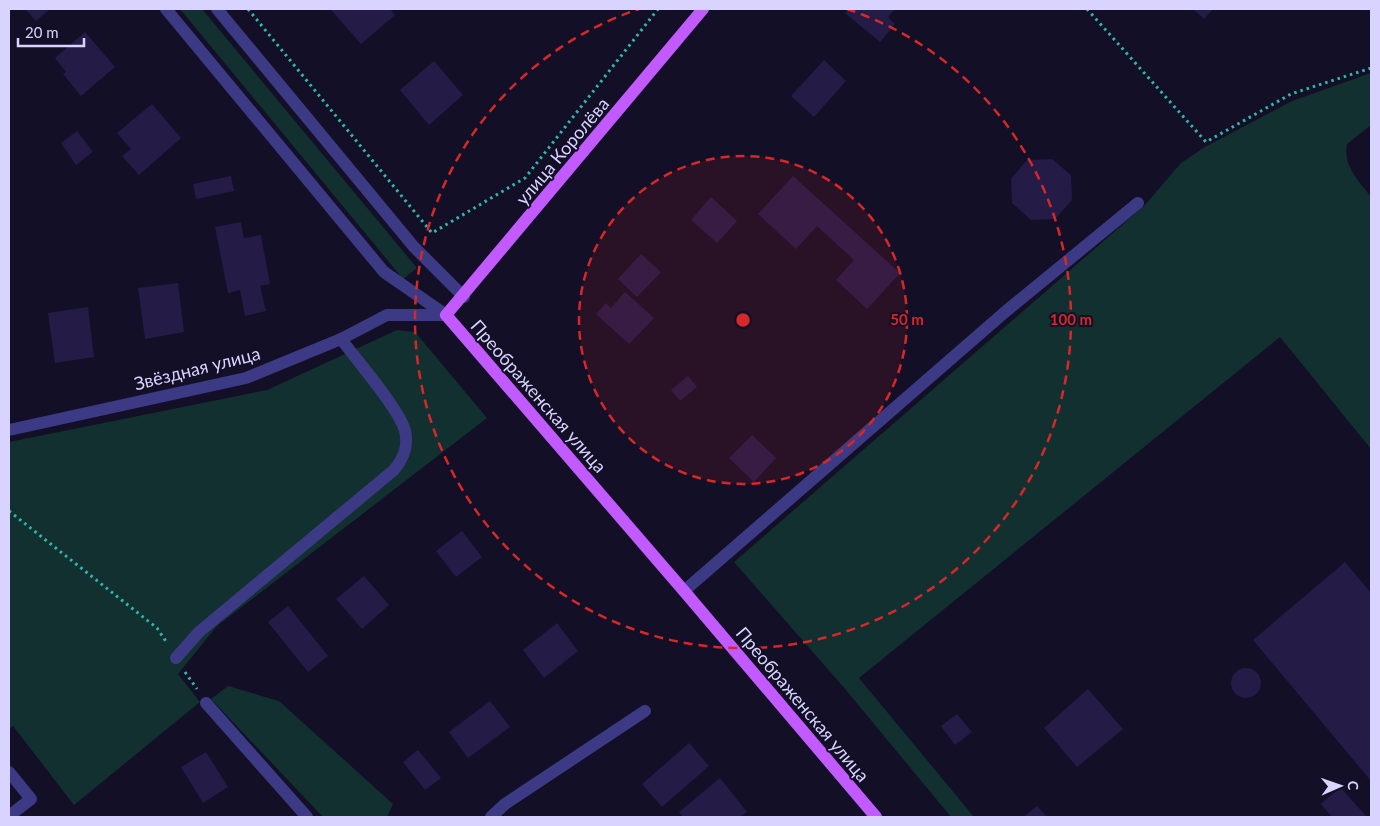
<svg xmlns="http://www.w3.org/2000/svg" width="1380" height="826" viewBox="0 0 1380 826" font-family="Lato,sans-serif">
<style>
.green{fill:#12302f}
.building{fill:#241b47}
.lines{fill:none;stroke-linecap:round;stroke-linejoin:round}
.path{stroke:#2fb8b0;stroke-width:3;stroke-dasharray:2.5 4;stroke-linecap:butt}
.minor{stroke:#3d3a85;stroke-width:12}
.major{stroke:#c25bff;stroke-width:12}
.ring{fill:none;stroke:#d62828;stroke-width:2.5;stroke-dasharray:9 6}
.labels{text-anchor:middle;dominant-baseline:central;stroke-width:4;stroke-linejoin:round;paint-order:stroke}
.street-label{font-size:18px;fill:#d9d4ff;stroke:#130f26}
.centre{fill:#d62828;stroke:#130f26;stroke-width:2.5}
.ring-label{font-size:15px;text-anchor:middle;font-weight:bold;fill:#d62828;stroke:#130f26;stroke-width:4;stroke-linejoin:round;paint-order:stroke}
</style>
<rect width="100%" height="100%" fill="#130f26"/>
<g class="green">
<path d="M180,9H202L417,268L403,279Z"/>
<path d="M1371,73V125L1347,144C1343,166 1358,180 1371,197V449L1280,337L859,678L974,817H951L846,690L734,562L1144,206L1181,163L1205,147L1292,101Z"/>
<path d="M397,330L415,332L487,418L217,626L178,674L200,702L74,805L13,726L9,729V442L267,390Z"/>
<path d="M228,686L279,701L393,804L387,817H323L211,699Z"/>
</g>
<g class="building">
<path d="M25,9H50L36,21Z"/>
<path d="M332,9H390L395,15L361,44L331,10Z"/>
<path d="M849,9H895L888,17L895,24L880,42L845,13Z"/>
<path d="M1193,9H1213L1204,19Z"/>
<path d="M85,32L115,67L81,96L63,74L66,72L55,58Z"/>
<path d="M824,60L846,81L814,117L791,96Z"/>
<path d="M434,61L463,95L429,125L400,90Z"/>
<path d="M152,104L181,138L139,175L122,156L131,149L117,133Z"/>
<path d="M77,131L93,152L76,165L61,143Z"/>
<path d="M1052,159L1071,175L1072,200L1055,219L1031,220L1012,203L1011,179L1027,160Z"/>
<path d="M231,176L234,191L196,199L193,184Z"/>
<path d="M793,176L900,273L867,309L836,280L854,260L817,226L796,249L758,214Z"/>
<path d="M711,197L737,221L717,243L691,220Z"/>
<path d="M241,222L244,238L261,235L270,284L260,286L266,311L245,316L240,290L228,293L215,227Z"/>
<path d="M641,254L661,272L637,297L618,279Z"/>
<path d="M178,283L184,332L145,339L138,288Z"/>
<path d="M625,292L654,318L629,344L596,314L606,303L611,308Z"/>
<path d="M88,307L94,357L55,363L48,313Z"/>
<path d="M688,376L697,387L680,401L671,390Z"/>
<path d="M752,435L776,458L754,482L729,458Z"/>
<path d="M462,531L482,557L456,577L436,551Z"/>
<path d="M1345,562L1371,593V781L1253,640Z"/>
<path d="M364,576L389,605L362,629L336,599Z"/>
<path d="M288,606L328,656L308,672L268,622Z"/>
<path d="M557,623L578,651L544,678L523,650Z"/>
<circle cx="1246" cy="683" r="15"/>
<path d="M1088,689L1123,729L1077,767L1044,728Z"/>
<path d="M490,701L510,727L468,758L449,732Z"/>
<path d="M957,714L972,732L955,745L941,726Z"/>
<path d="M689,743L709,766L662,807L642,784Z"/>
<path d="M418,750L441,778L425,790L403,762Z"/>
<path d="M206,752L228,787L203,803L181,767Z"/>
<path d="M720,778L747,812L740,817H683L679,812Z"/>
<path d="M1340,787L1367,817H1332L1321,804Z"/>
<path d="M1037,806L1047,817H1023Z"/>
</g>
<g class="lines">
<g class="path">
<path d="M248,9L432,233L525,178L658,9"/>
<path d="M1087,9L1206,142L1291,94L1371,68"/>
<path d="M9,511L157,628L167,643"/>
<path d="M185,672L197,689"/>
</g>
<g class="minor">
<path d="M166,9L384,272L446,315"/>
<path d="M217,9L414,247L464,297"/>
<path d="M9,430L246,378L341,339L387,315H446"/>
<path d="M684,591L1005,312L1138,203"/>
<path d="M176,658L199,632L394,470C403,459 409,447 405,431C400,410 356,359 341,339"/>
<path d="M206,703L307,817"/>
<path d="M9,772L31,799L9,816"/>
<path d="M491,817L505,804L645,711"/>
</g>
<path class="major" d="M703,9L446,315L684,591L876,817"/>
</g>
<circle cx="743" cy="320" r="164" fill="#d62828" fill-opacity=".12"/>
<g class="ring">
<circle cx="743" cy="320" r="164"/>
<path d="M847 9A328 328 0 1 1 639 9"/>
</g>
<g class="labels">
<g class="street-label">
<text transform="translate(562 151) rotate(-50)">улица Королёва</text>
<text transform="translate(197 368) rotate(-14)">Звёздная улица</text>
<text transform="translate(539 396) rotate(49)">Преображенская улица</text>
<text transform="translate(803 704) rotate(50)">Преображенская улица</text>
</g>
</g>
<circle cx="743" cy="320" r="8" class="centre"/>
<g class="ring-label">
<text x="907" y="325">50 m</text>
<text x="1071" y="325">100 m</text>
</g>
<rect width="1380" height="826" fill="none" stroke="#d9d4ff" stroke-width="20"/>
<g transform="translate(1340 786) rotate(88)" stroke="#130f26" stroke-width="4" paint-order="stroke">
<path d="M0-4L9 19L0 12L-9 19Z" fill="#d9d4ff"/>
<text y="-8" font-size="14" font-weight="bold" text-anchor="middle" fill="#d9d4ff">С</text>
</g>
<path d="M18 38v8h66v-8" fill="none" stroke="#d9d4ff" stroke-width="2.5"/>
<text x="25" y="38" font-size="15" fill="#d9d4ff" stroke="#130f26" stroke-width="4" paint-order="stroke">20 m</text>
</svg>
